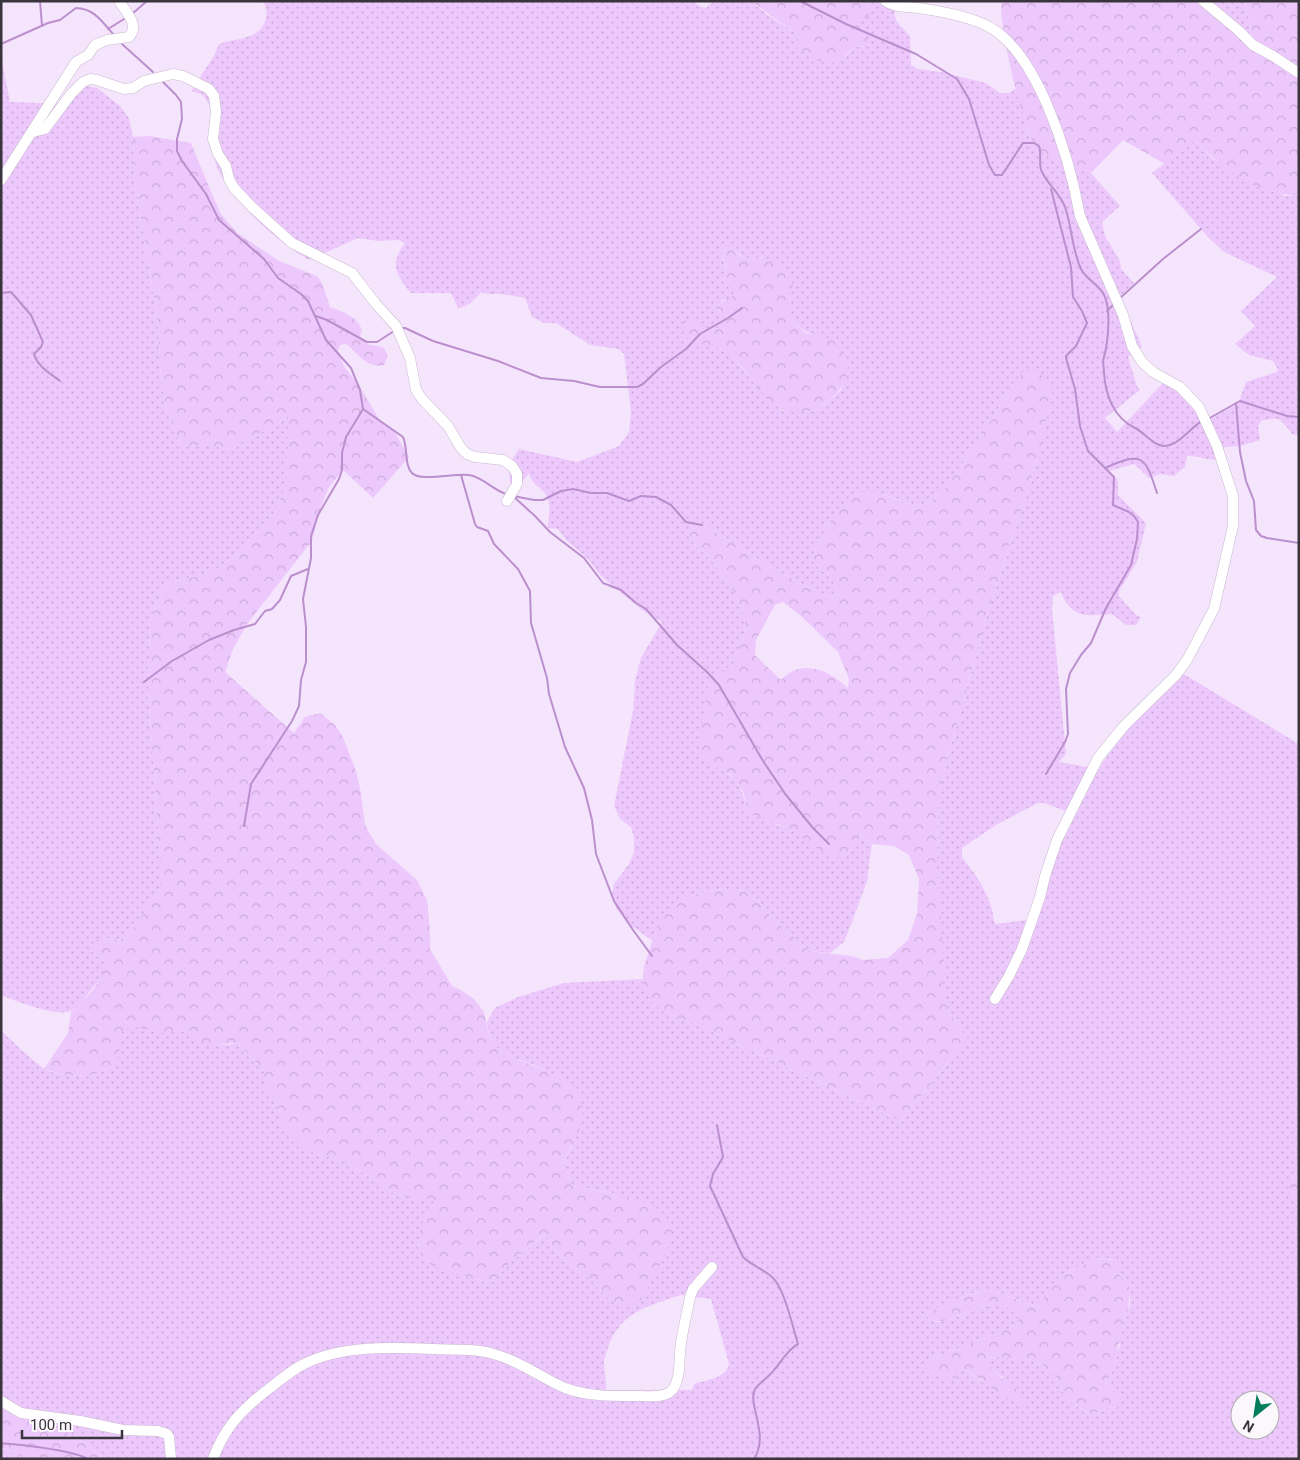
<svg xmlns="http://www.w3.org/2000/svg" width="1300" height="1460" viewBox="0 0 1300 1460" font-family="Roboto,sans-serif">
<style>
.grass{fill:url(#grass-dots);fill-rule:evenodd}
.forest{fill:url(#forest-crowns);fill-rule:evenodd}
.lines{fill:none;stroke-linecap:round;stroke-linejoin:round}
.stream{stroke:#bb8fcd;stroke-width:2}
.minor-casing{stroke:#c8b9cf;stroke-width:11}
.minor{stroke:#fff;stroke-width:10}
</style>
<defs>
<pattern id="grass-dots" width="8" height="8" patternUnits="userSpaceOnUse" patternTransform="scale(1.25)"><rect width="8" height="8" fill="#edc8fc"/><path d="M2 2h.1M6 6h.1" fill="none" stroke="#ccacd9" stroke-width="1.8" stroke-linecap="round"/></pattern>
<pattern id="forest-crowns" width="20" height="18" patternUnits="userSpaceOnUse" patternTransform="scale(1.25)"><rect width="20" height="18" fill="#edc8fc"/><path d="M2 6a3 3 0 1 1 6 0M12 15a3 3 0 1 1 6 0" fill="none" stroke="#ccacd9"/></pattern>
</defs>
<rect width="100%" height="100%" fill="#f5e5fc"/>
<g class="grass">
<path d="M263,1H693L701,7L706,8L713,1L752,2L768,15L794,32L798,42L826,62H836L844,58L853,49L857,47H864L866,35L859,25L860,21L872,11L866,1H901L894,14L897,22L910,36L911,65L918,69L941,72L986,83L1000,93H1009L1017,88L1028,131L1067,162L1091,173L1120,206L1102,222L1105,236L1120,261L1121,269L1134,283L1120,296L1142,347L1128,357L1137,386L1140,390L1105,418L1117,432L1163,383L1181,390L1207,421L1238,404L1246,382L1277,372L1278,370L1273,361L1249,355L1235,344L1255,326L1241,311L1277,277L1224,252L1207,236L1152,173L1195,141L1213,159L1285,196L1299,195V389L1297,397L1299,399V435L1292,434C1281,419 1280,416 1261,421L1258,426L1260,440L1240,446L1225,447L1218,459C1208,461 1197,455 1187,456L1185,467L1174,476L1160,474L1149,478L1134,464L1109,471L1118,480V495L1146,523L1137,562L1119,591V596L1136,615L1141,617L1136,625H1126L1112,614C1088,616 1071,619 1061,592L1053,596L1052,609L1066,754L1059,762L1099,769C1121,732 1151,703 1182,673L1299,744V1167L1297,1168L1294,1202L1299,1205V1459H103L101,1456L77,1437L59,1429L1,1412V1206L4,1200L1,1180V1031C15,1043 28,1057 43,1068C58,1078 100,1079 113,1065C121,1056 120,1042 121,1031L131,1026L178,1032L190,1031C198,1039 211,1047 223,1045C229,1045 233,1043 239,1044L264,1071V1081L279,1109L282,1124L315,1154L333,1158L346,1163L371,1177L391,1192L410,1198H431L434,1202C424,1215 420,1231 418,1247C445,1267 456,1277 491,1282C499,1276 504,1268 511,1262C522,1253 534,1243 545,1234L558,1254L591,1280L609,1299L639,1303L669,1245L613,1193L572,1186L564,1162L572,1146L557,1077L536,1066L517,1059L498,1049L489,1035L487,1022L495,1008L518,997L564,983L642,979V984L667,1013L696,1024L901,1121L950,1060L961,1031L948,1010L945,998L937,872L938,793L987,615L1039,454L1013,384L983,434L944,490L929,503L915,506L883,494L842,505L833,516L811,559L820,569L831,577L839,595L830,597L806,586L767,565L698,521L689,534C691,545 701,549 708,557C722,571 748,609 745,629C743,642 737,654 733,666L728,669L712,765C738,777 741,785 748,812L777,825L789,828L847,856L857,837L866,836L872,844L867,881L852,922L844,942L830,953L809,951L771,917L758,901L744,891L729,889L707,891L684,898L657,926L653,941L627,923L616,908L612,895L614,884L629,864L634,852V838L631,827L620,819L614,806L633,711L635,681L641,658L662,622L642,610L601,576L588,559L566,540L558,529L548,528C548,520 551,507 548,499C543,486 533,488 529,473L512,495L508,466L519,449L577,462L619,446L629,432L631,412L624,354L618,349L590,345L556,323H544L532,317L525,298L502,294H488L481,292C474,300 469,307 458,308L451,293H411C396,275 389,264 405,243L398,240L378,241L358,238L309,260C277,242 223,195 214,158C210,143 214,127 212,112C211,106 206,100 203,95L191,91L214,56L219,44C228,40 241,40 250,36C265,30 271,15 263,1ZM727,247C743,254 742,262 762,257L793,284C791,289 789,295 789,300C788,319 798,332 816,334L848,366L841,390L823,406L815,410L805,412L782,410L762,392L731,355L708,343L691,320C699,326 708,333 718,328L722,317L718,308L722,300L731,299L735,295C731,287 729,279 727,271C726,263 721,259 722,250ZM1038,803H1044L1071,813L1034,919L996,924L994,921C993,900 976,873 962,858V848L996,825ZM1097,1258L1112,1259L1119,1273L1124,1279L1130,1296V1306L1128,1311L1119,1324L1120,1346L1117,1351V1359L1113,1370L1105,1382L1110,1388L1122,1395L1119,1407L1105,1408L1101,1411L1090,1414C1083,1410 1074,1405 1068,1399C1061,1393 1062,1386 1057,1379C1047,1361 1027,1359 1009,1358C1002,1357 994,1356 987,1360L986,1363L992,1370L1003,1377L1004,1394L981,1381L964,1369L961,1370L954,1378L928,1360L1016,1326L1019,1318C1001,1293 974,1310 952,1318C948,1319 941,1322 937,1322C933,1321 929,1318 926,1316C938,1305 978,1288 994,1291C1010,1295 1023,1305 1039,1306L1061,1276ZM681,1295L711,1299L729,1364C727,1378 706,1380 694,1384L692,1390H606C607,1381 604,1372 604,1363C604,1358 606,1353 608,1348C620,1312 648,1306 681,1295ZM1240,1400H1270V1430H1240Z"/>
<path d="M1194,1H1245L1253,44Z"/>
<path d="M1,56L10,102L63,104L81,85L97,88L120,106L129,118L133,137L135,180L158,324L161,376L166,408L181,446L210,445L230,450L284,420L289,415L287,482L276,510L237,555L211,573L165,584L150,622L148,691L160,857V889L128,936L119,940L104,938L90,950L105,963C107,974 98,982 91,990C85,997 82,1005 73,1010C60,1019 16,1001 1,995Z"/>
<path d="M3,1448L26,1459H2Z"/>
</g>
<g class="forest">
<path d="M751,1H866L872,11C869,17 861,18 859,25L866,35L869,45C865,47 861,46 857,47C850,48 847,56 841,60C828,68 807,57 797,48L798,42L794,32Z"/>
<path d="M1001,1H1194L1253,43L1245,1H1299V195C1259,197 1222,168 1195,141L1165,164L1123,140L1091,173L1082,169L1073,174L1067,162C1057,160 1047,157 1039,150C1023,135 999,25 1001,1Z"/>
<path d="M149,136L191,143L212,194L221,214L236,232L279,261L317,276L322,283L330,307C343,312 358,317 362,330L360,336C369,349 373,343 384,348L388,356L384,365C366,369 358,353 346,344L340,345L338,351L344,366L360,387L379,419L393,429L409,457L373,498L343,470L329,487L321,506L312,541L247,624L233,649L225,672L294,733L305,717L320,713L335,725L343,737L356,771L361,793L365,825L376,844L417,880L427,900L430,931V949L452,986L461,990L474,999L484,1012L489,1035L498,1049L517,1059L570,1081L578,1093L583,1110L582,1124L564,1162L572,1186C597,1191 674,1198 672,1234C671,1248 647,1289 639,1303L625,1308L609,1299L591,1280L558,1254L545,1234C533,1243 522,1253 511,1262C504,1268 499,1276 491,1282C478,1280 466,1277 453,1273C429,1266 413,1259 420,1230C423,1220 427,1211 434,1202L431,1199L410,1198L391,1192L371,1177L346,1163L333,1158L315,1154L302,1146L290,1135L282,1124L279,1109L264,1081V1071L239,1044L231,1043L210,1047L199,1040L190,1031L164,1033L131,1026L122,1031C121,1039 121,1048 119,1055C113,1075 85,1077 67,1075C60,1075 51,1071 44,1069L68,1033L71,1012C82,1004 107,977 105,963L90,950L96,940L104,938L119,940L128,936L160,889V857L148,691L150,622L165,584L211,573L237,555L276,510L287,482L288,416L284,420L230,450L210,445L181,446L166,408L161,376L158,324L135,180L133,137Z"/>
<path d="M727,247C733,249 737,255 744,257C751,260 757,257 764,258C773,258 788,276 793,284L789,299L790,313L797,326L806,333L816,334L833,340L848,360C847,382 843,388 827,402C819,410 810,412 799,412C764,412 754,375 731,356C718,345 700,343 685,337C683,331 680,315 692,320C701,325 707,333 718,328L722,317L718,308V305C723,299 729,300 735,295L732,290L723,282V278C733,267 721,263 722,250Z"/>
<path d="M1034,368L1045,378L1053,390L1039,454L987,615L938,793L937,872L944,961L945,998L948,1010L961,1031L968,1037L901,1121L696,1024L667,1013L653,1005L642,984L644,966L657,926L670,907L684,898L707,891L729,889L744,891L758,901L771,917L809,951L851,956L863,960L888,958L908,940L917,914L919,879L909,855L894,846L872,844L866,836L857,837L847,856L836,858L822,852L789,828L763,820L748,812L743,791L730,774L712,765L702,754L700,737L708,687L719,671L733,666C737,654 743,641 745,629C748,609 722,571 708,557C701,549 691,545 689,534L698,521L767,565L806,586L830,597L839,595L831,577L820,569L811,559L833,516L842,505L855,494L870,490L915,506L929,503L944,490L983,434L1013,384L1023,372ZM783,602L801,616L838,652L849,679L848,688C830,671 802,657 781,680L755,655L756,640L770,614L775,605Z"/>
<path d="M1297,1167H1299V1205L1294,1202C1288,1187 1289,1181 1297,1167Z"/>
<path d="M1097,1258C1108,1259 1121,1258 1119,1274L1128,1284L1130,1290L1128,1311L1119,1324L1122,1333L1117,1351V1359L1113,1370L1105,1382L1110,1388L1122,1395V1400L1119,1407L1105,1408L1101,1411L1091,1414C1083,1410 1074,1405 1068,1399C1061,1393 1062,1386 1057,1379C1047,1361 1027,1359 1009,1358C1001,1358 993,1355 987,1360L986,1363C998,1376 1013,1386 1025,1397L1026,1401L1023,1404C1008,1402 978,1377 964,1369L961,1370L955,1378C940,1380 932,1376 924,1364L928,1360L1016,1326L1019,1318C1001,1293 974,1310 951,1318C947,1320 941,1322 936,1321C933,1321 929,1318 926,1316C930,1313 934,1309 938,1307C949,1301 983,1289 994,1291C1010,1295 1023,1305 1038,1306L1061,1276Z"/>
<path d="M1,1412L59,1429L77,1437L101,1456L103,1459H26L1,1447Z"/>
</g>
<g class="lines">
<g class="stream">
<path d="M40,1L42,26"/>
<path d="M800,1L846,24L916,54L957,79L969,99L989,165L995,175H1002L1023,143H1034L1039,146C1042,154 1038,165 1042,172C1048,185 1060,193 1065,207C1072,227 1072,250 1081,269C1086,280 1101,285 1105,297C1111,313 1108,342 1104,357C1102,361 1104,367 1104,372C1105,395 1114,418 1135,428C1143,432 1149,440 1157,444C1174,453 1189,428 1202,421"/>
<path d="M132,14L147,1"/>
<path d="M108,29L124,19"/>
<path d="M1,44L48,23L60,20L76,8C94,8 103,23 114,35"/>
<path d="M122,44L153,72"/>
<path d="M162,81L176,95L181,102L182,119L177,139V151L182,161L206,194L219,220L264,259L278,278L301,294L308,301L326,340L351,368L360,390L363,409L403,437C408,447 404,465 412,473C420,482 456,473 469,475C483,477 493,490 506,494"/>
<path d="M1,293L11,292L31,315L43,342L41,347L34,354C37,366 51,374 60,381"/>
<path d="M1119,299L1163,259L1201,229"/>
<path d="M1107,311L1114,304"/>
<path d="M316,316L327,320L367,342H377L394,331"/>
<path d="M400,328H405L433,341L498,361L541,378L574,381L600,387H637L643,384L661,367L686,349L700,334L728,318L742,308"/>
<path d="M1236,403L1240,452L1246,481L1254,501L1256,530L1261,536L1267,538L1299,543"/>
<path d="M1208,419L1240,401L1287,416L1299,417"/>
<path d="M1105,468C1143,451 1145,456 1157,493"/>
<path d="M461,475L475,524L477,527L488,531L494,544L518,569L530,591L531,623L547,678L549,694L565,747L584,788L592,820L596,854L614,901L633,930L652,956"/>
<path d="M513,496L534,500H543L561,491L573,489L591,493H607L629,501L641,496L656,497L671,505L686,522L702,525"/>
<path d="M514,497L535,516L550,532L584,558L603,583L621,590L636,603L646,609L677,645L707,672L719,685L763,761L786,795L813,828L829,844"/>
<path d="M144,682L172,661L209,640L234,630L255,624L265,611L272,609L280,600L291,576L308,569"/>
<path d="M1046,774L1065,742L1068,734L1066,689L1070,673L1081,655L1091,643L1106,608L1131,565L1137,539L1138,522L1134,516L1129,512L1113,505L1114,477L1088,451L1086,445L1080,426L1075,389L1066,358V356L1076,346L1087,323L1082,311L1073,297L1071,267L1051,189"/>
<path d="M244,826L251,784L292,721L299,706L301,680L306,662V627L303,599L311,558V536L318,515L339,479L342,470V453L346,437L363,409"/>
<path d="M717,1125L723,1157L713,1174L710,1186L743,1257C751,1265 763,1269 772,1277C784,1287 793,1328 798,1344C788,1349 782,1361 774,1370C770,1376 758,1384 755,1389C747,1405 770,1434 754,1459"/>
<path d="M1,1443C22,1445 71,1449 88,1459"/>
</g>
<defs>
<g id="minor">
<path d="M885,1C895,8 907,6 918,8C939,11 962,15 981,23C1038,45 1070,161 1080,216L1123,315L1132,346L1142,362L1153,372L1180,387L1199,407L1217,446L1233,496V526L1214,609L1187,660L1176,675L1124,726L1098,758L1057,840L1045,876L1040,897L1022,949L1009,976L995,999"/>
<path d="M1203,1L1238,30L1253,45L1273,56L1299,73"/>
<path d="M33,132L45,129L71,94L83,82L90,79L97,80L124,89L133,88L144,81L173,74L183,76L209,89L214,96L216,112L213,139L218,154L226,166L229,179L234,188L252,207L292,243L352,273L376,304L396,326L410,358L416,390L422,399L448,426L461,448L467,454L475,457L503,460L512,466L517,474V484L507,501"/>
<path d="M1,180L76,62L88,55L95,45L100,43L107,40L129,37C140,25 126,12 119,1"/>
<path d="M1,1401L21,1413L80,1421L123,1430L158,1431L167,1434L169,1437L171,1459"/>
<path d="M213,1459C224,1429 240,1411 266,1391C278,1382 289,1372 302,1365C341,1345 391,1347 433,1349C454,1350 476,1348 497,1355C521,1362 542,1378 565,1388C588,1397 616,1396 640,1396C649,1396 662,1398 670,1392C675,1389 677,1381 678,1376C680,1369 679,1360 680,1353C681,1334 687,1315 690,1297L693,1289L712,1267"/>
</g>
</defs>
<use href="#minor" class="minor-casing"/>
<use href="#minor" class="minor"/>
</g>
<rect width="1300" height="1460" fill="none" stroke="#3a343c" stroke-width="5"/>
<g transform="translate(1255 1415) rotate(210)"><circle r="24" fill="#fbf8fc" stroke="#aeaaaf"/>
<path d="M0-4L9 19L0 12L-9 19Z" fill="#047d5c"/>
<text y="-8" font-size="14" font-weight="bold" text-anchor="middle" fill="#3a343c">N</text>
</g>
<path d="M22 1430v8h100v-8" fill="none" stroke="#3a343c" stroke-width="2.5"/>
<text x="30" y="1430" font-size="15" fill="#3a343c" stroke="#fbf8fc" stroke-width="4" paint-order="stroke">100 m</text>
</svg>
